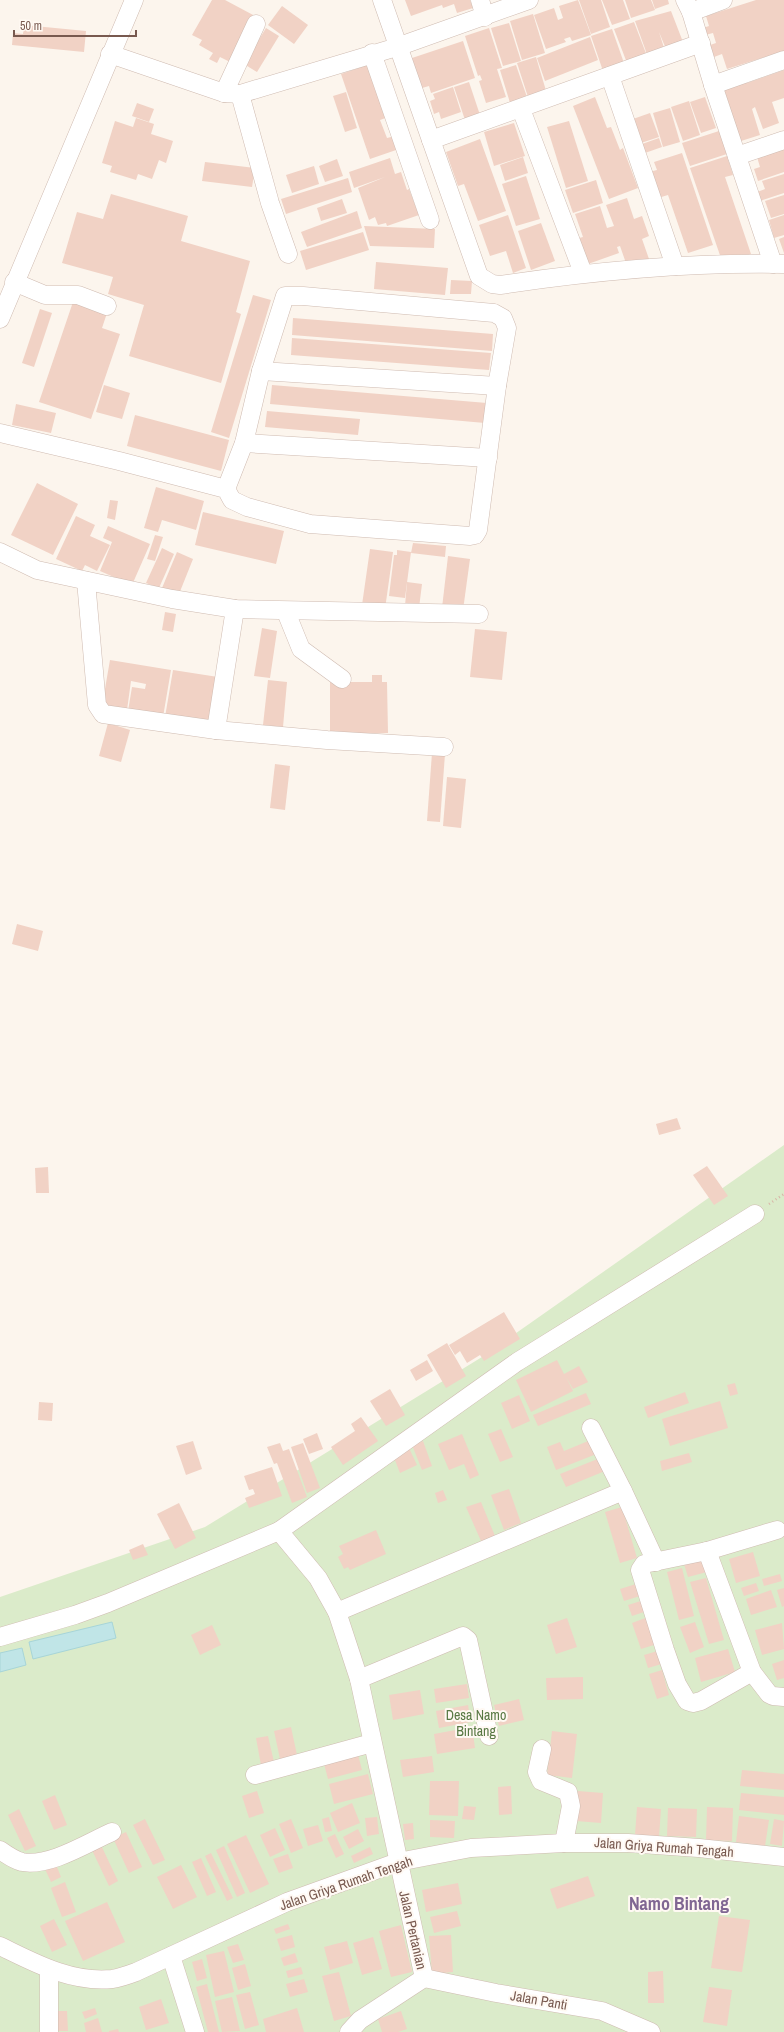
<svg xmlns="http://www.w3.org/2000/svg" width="784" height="2032" viewBox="0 0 784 2032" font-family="'Archivo Narrow',sans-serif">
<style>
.green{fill:#dbebca}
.water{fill:#c0e5e7;stroke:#a7d5d8}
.building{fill:#f1d2c5}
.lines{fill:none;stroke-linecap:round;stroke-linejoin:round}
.minor-casing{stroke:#cfbbb1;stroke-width:19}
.path{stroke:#d7b5a7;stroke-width:2.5;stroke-dasharray:1 3;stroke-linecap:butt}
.minor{stroke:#fff;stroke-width:18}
.labels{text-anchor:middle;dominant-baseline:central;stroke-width:4;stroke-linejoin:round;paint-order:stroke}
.park-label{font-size:14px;fill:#587843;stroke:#fff9f3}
.street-label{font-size:14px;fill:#78594f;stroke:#fff9f3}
.district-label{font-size:18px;font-weight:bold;fill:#806793;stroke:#fff9f3}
</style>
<rect width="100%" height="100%" fill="#fcf5ed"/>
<path class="green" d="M784,1145V2032H0V1597L205,1527L482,1357Z"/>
<g class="water">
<path d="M112,1622L116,1638L33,1659L29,1642Z"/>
<path d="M22,1648L26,1665L0,1672V1653Z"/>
</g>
<g class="building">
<path d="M212,0H225L255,16L230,62L220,57L217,63L209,59L213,53L199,45L202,40L192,35Z"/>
<path d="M405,0H470L473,8L457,13L454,4L443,8L442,5L411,16Z"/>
<path d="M578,0L591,35L572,41L570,37L564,39L566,42L546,49L534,15L554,8L558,20L563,18L559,6Z"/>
<path d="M579,0H601L610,27L591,34Z"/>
<path d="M602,0H623L630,19L612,25Z"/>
<path d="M625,0H651L655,10L631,18Z"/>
<path d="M652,0H668L669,4L655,9Z"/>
<path d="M756,0H784V51L727,69L722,54L714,57L710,45L716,43L713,33L705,35L703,28L709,26L706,16Z"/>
<path d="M282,6L308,25L294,44L268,25Z"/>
<path d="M671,11L683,42L666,49L659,32L665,51L648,57L635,21Z"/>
<path d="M533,14L545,53L522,60L510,21Z"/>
<path d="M634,22L647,56L627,63L614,29Z"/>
<path d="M509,23L521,61L503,66L491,28Z"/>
<path d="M24,25L86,31L84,52L12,45L13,33L23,34Z"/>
<path d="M266,28L279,36L257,72L244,64Z"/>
<path d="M489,28L502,68L497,69L506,97L486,103L479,81L482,80L480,75L478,76L465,36Z"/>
<path d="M612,29L624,63L603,71L591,36Z"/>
<path d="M590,37L598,60L545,81L537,58Z"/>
<path d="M463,41L475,78L431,93L429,86L422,88L412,58Z"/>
<path d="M536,57L547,94L529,100L517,63Z"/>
<path d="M373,63L391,116L380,120L387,138L395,136L399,149L370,159L341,74Z"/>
<path d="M516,65L528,100L511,106L500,70Z"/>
<path d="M784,70V98L772,102L779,123L763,129L755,107L752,109L760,135L741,141L723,86L746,79L747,83Z"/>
<path d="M469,82L480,115L465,120L454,87Z"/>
<path d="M453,87L461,112L441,119L439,112L434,114L430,101L435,99L433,94Z"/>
<path d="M346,92L357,128L345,132L333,96Z"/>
<path d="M595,97L607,128L611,127L620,150L623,148L638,188L609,199L573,106Z"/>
<path d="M705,97L716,128L701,133L690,102Z"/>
<path d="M689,101L700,135L683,141L671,107Z"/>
<path d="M137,103L154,109L149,122L132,116Z"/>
<path d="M670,108L680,142L663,147L653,113Z"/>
<path d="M650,113L659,137L641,143L633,119Z"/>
<path d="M136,118L154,124L151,134L173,141L166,163L159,160L152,179L138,174L136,180L110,172L112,166L102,163L115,121L133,127Z"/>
<path d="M569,121L588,181L566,188L547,127Z"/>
<path d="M514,123L525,156L494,166L484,132Z"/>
<path d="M719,131L727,154L690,166L682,143Z"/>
<path d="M659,138L662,147L645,153L642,144Z"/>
<path d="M480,139L506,211L478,221L464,184L458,186L446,152Z"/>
<path d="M784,148V172L758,181L754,169L760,167L757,157Z"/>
<path d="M682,153L713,245L688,253L668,195L658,198L649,172L657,170L654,162Z"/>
<path d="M727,156L733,175L725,177L751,254L723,264L690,168Z"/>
<path d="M523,157L528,173L505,181L500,165Z"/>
<path d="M390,158L395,174L401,172L407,190L409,189L419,215L387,226L386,223L378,225L375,217L369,220L358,188L385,177L354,188L349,172Z"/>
<path d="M337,159L343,176L325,182L319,166Z"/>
<path d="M205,162L255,168L252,187L202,181Z"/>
<path d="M314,166L319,184L292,193L286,175Z"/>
<path d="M784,174V193L760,201L757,192L765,189L762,181Z"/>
<path d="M526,176L540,219L516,226L502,184Z"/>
<path d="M348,178L352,192L286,214L281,199Z"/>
<path d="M596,180L603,203L573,213L565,190Z"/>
<path d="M111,194L188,216L181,241L250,261L236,312L241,314L221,383L129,356L144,305L108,294L113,277L62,263L77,212L103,219Z"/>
<path d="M784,195V214L771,218L765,201Z"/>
<path d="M627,198L634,219L642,216L649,236L642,239L649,259L627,266L620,246L617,247L619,253L588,264L579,238L583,237L575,214L600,206L607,228L614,226L606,205Z"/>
<path d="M342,199L347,213L321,221L317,208Z"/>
<path d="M357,211L362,228L307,247L301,232Z"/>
<path d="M508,215L526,268L513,273L506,251L490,256L479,225Z"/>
<path d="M784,215V235L774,238L769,220Z"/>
<path d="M541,223L555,261L531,270L518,231Z"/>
<path d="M364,226L435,229L434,248L370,246Z"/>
<path d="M363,232L369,250L306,270L300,251Z"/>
<path d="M784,237V253L779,239Z"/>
<path d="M376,262L448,268L445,295L374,289Z"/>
<path d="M451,280L472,281L471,294H450Z"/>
<path d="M253,295L271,300L229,438L211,432Z"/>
<path d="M74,299L108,310L102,328L120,334L91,419L39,402Z"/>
<path d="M40,309L52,313L34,367L22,363Z"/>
<path d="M293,318L493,334L492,351L292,335Z"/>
<path d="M292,338L491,353L489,370L291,355Z"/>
<path d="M104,385L130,393L122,419L96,412Z"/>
<path d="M272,385L487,403L485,423L270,404Z"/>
<path d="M16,404L56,413L51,433L12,425Z"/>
<path d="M267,411L360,419L358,435L265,427Z"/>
<path d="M135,415L229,440L221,471L127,446Z"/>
<path d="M37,483L78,504L53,555L11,535Z"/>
<path d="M156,487L204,501L196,530L162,520L158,532L144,528Z"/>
<path d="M110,500L118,501L115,520L107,518Z"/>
<path d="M203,512L284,531L276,564L195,545Z"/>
<path d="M76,516L95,525L90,536L110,545L97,571L85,565L82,571L56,559Z"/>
<path d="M108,526L150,544L132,585L100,571L112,542L103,538Z"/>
<path d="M155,535L163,537L155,561L147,559Z"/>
<path d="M413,543L446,546L445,557L411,553Z"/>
<path d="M162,548L174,554L159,588L146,583Z"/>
<path d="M370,549L393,552L385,609L362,605Z"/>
<path d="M397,550L411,552L405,598L389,596L394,555H397Z"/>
<path d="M177,552L193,559L179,594L162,588Z"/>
<path d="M448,556L470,559L463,610L442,608Z"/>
<path d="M407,582L422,584L419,608L405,606Z"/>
<path d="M165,612L176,614L173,632L162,630Z"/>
<path d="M262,628L277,631L270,678L254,676Z"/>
<path d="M475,629L507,632L502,680L470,677Z"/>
<path d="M110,660L171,670L163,717L128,711L132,687L145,689L146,684L131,681L127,710L102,706Z"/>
<path d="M173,670L218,677L211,724L165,717Z"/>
<path d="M372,675H382V682H387L388,733L330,734V682H372Z"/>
<path d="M268,680L287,682L283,727L263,725Z"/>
<path d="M108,723L130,730L121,762L99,756Z"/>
<path d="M432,753L445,754L440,822L427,821Z"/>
<path d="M275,764L290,766L285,810L270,808Z"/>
<path d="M447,777L466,779L461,828L443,826Z"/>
<path d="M17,924L43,931L38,951L12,944Z"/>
<path d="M677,1118L681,1129L659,1135L656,1124Z"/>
<path d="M707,1166L728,1196L714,1205L693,1175Z"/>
<path d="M48,1167L49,1193H36L35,1168Z"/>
<path d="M504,1312L520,1339L484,1361L480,1355L467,1363L460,1351L455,1355L449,1345Z"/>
<path d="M447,1343L466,1376L446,1388L427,1355Z"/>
<path d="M427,1360L433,1371L416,1381L410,1370Z"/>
<path d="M557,1360L564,1374L579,1366L588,1382L573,1389L566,1377L573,1391L531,1412L516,1380Z"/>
<path d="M735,1383L738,1394L730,1396L727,1385Z"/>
<path d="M390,1389L405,1415L386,1426L370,1401Z"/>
<path d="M685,1392L689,1403L648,1418L644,1407Z"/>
<path d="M586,1393L591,1404L538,1426L533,1415Z"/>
<path d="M519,1395L530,1421L512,1429L501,1403Z"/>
<path d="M720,1401L728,1428L670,1446L662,1419Z"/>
<path d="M39,1402L53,1403L52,1421L38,1420Z"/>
<path d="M361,1417L378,1441L343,1465L331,1447L355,1431L351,1424Z"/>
<path d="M501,1429L513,1457L500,1462L488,1434Z"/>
<path d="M317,1433L323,1449L309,1454L303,1439Z"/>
<path d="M462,1434L479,1475L470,1479L464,1464L449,1470L438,1444Z"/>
<path d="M593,1439L599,1453L556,1470L547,1447L560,1442L564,1451Z"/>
<path d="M193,1441L202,1469L186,1475L176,1446Z"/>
<path d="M423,1441L432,1466L422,1470L412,1445Z"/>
<path d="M280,1443L283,1451L289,1449L307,1497L292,1503L277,1463L274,1464L267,1447Z"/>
<path d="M303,1443L320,1488L307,1493L291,1447Z"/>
<path d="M409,1448L417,1465L400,1473L393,1455Z"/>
<path d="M689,1453L692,1462L662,1471L660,1461Z"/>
<path d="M600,1458L605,1471L566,1487L560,1474Z"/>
<path d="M272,1467L282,1496L249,1508L245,1498L255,1494L253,1489L249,1490L244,1476Z"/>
<path d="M509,1489L521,1523L504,1530L491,1495Z"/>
<path d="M443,1490L447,1500L438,1503L435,1493Z"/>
<path d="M481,1502L495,1536L481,1541L466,1507Z"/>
<path d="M179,1503L196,1538L175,1549L157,1514Z"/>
<path d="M622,1507L637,1558L620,1563L605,1512Z"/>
<path d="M376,1530L386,1554L350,1570L348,1567L344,1569L338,1557L343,1554L339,1546Z"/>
<path d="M143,1544L148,1555L133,1560L129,1550Z"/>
<path d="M753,1552L760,1576L736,1583L729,1559Z"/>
<path d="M703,1558L707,1572L688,1577L684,1564Z"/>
<path d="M682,1568L694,1616L679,1620L667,1572Z"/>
<path d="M780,1574L782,1581L764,1586L762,1579Z"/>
<path d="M706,1578L724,1640L709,1644L690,1582Z"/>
<path d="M756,1583L759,1591L744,1596L741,1588Z"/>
<path d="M636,1584L640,1596L624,1601L620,1589Z"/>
<path d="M784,1588V1606L782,1607L777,1590Z"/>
<path d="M771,1590L777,1607L751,1615L746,1599Z"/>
<path d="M644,1600L647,1611L632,1616L628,1605Z"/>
<path d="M648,1617L657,1644L641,1649L632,1623Z"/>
<path d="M567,1618L577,1647L556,1654L547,1625Z"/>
<path d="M695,1622L704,1647L690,1653L680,1627Z"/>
<path d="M782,1623L784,1649L762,1655L755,1630Z"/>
<path d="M212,1625L221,1645L200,1655L191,1635Z"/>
<path d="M728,1649L735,1672L701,1682L695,1658Z"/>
<path d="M661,1650L665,1663L648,1668L644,1655Z"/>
<path d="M784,1660V1678L777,1680L772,1664Z"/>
<path d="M662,1670L669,1695L657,1699L649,1674Z"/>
<path d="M583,1677V1699L547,1700L546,1678Z"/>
<path d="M467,1684L469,1698L436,1703L434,1689Z"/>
<path d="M420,1690L424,1714L393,1720L389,1695Z"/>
<path d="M519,1699L524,1720L499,1726L494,1705Z"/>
<path d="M468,1705L471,1722L439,1728L436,1711Z"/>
<path d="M291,1727L297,1755L280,1759L274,1731Z"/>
<path d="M472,1727L475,1748L437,1754L434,1734Z"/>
<path d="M552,1731L577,1734L572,1778L547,1775Z"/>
<path d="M268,1736L274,1762L261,1765L256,1738Z"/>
<path d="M357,1751L362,1770L328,1779L323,1760Z"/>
<path d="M432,1756L434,1772L403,1777L400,1760Z"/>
<path d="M742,1770L784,1774V1790L740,1786Z"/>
<path d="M368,1774L373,1794L334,1804L329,1784Z"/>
<path d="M430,1781H459L458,1816L429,1815Z"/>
<path d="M511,1786L512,1814L499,1815L498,1787Z"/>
<path d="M257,1791L264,1813L249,1818L242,1796Z"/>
<path d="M578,1791L603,1793L601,1823L576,1821Z"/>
<path d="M741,1793L784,1797V1815L739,1810Z"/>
<path d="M55,1795L67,1825L54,1830L42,1801Z"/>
<path d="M352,1803L360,1823L338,1832L330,1813Z"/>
<path d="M464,1806L476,1807L474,1820L462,1819Z"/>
<path d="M637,1807L661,1809L659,1837L635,1835Z"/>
<path d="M707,1807L733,1808L732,1841L706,1840Z"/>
<path d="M668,1808L697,1809L696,1837L667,1836Z"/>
<path d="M19,1809L36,1846L25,1851L8,1815Z"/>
<path d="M739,1816L769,1820L765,1846L736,1842Z"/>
<path d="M329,1817L332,1831L325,1832L322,1819Z"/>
<path d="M377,1817L379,1834L367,1836L365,1818Z"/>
<path d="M145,1819L165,1860L153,1865L133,1825Z"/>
<path d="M291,1819L303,1848L291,1853L279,1824Z"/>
<path d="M774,1819L784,1821L782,1846L770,1844Z"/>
<path d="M430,1820L455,1821L454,1838L430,1837Z"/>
<path d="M413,1823L414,1839L405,1840L403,1824Z"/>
<path d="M318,1825L323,1841L308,1846L303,1829Z"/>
<path d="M275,1828L285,1850L270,1857L260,1835Z"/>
<path d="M358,1829L364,1841L349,1849L343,1837Z"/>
<path d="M126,1832L142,1867L129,1873L113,1838Z"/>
<path d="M335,1834L344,1854L336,1858L327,1838Z"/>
<path d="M246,1835L269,1884L250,1893L227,1844Z"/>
<path d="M100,1843L118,1881L109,1886L91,1848Z"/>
<path d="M224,1846L245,1893L237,1897L216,1850Z"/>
<path d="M370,1847L373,1854L354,1863L351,1856Z"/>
<path d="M211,1853L233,1898L227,1901L205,1856Z"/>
<path d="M288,1854L293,1868L279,1873L273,1859Z"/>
<path d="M201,1858L216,1892L207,1896L192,1862Z"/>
<path d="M55,1862L61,1877L51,1882L44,1867Z"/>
<path d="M181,1865L197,1897L173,1909L157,1877Z"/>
<path d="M588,1876L595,1896L557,1909L550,1889Z"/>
<path d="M65,1882L76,1912L62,1917L51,1888Z"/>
<path d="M458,1883L462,1904L426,1912L422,1890Z"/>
<path d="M107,1902L125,1942L83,1961L65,1921Z"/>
<path d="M457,1911L461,1926L434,1933L430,1917Z"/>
<path d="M719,1916L750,1920L742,1972L711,1968Z"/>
<path d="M54,1919L67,1945L52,1952L40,1926Z"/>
<path d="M288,1924L290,1929L276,1934L274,1929Z"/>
<path d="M401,1925L412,1972L391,1977L379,1931Z"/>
<path d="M292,1935L295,1947L281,1951L277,1939Z"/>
<path d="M451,1935L453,1972L432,1974L429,1936Z"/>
<path d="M373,1937L382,1969L362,1975L353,1943Z"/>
<path d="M347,1941L353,1963L330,1970L324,1947Z"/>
<path d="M238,1944L244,1960L233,1963L227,1947Z"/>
<path d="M224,1951L234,1992L215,1997L206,1955Z"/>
<path d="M295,1953L298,1962L284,1966L281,1958Z"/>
<path d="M202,1959L207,1978L197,1981L192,1962Z"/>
<path d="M245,1964L251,1986L238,1990L232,1968Z"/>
<path d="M301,1967L303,1974L288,1978L286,1971Z"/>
<path d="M663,1971L664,2003H648V1972Z"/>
<path d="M339,1972L351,2016L334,2021L322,1976Z"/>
<path d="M304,1979L308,1992L290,1997L286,1984Z"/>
<path d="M207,1984L219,2032H208L196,1987Z"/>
<path d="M709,1987L732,1990L727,2026L703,2022Z"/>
<path d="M250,1992L259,2025L245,2029L236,1995Z"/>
<path d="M232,1997L240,2031L222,2032L215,2001Z"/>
<path d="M161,1999L169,2023L146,2030L139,2007Z"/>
<path d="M95,2008L97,2014L85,2019L82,2012Z"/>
<path d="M297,2008L304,2032H266L263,2019Z"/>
<path d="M57,2011H67L68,2031H58Z"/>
<path d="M401,2011L407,2029L398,2032H382L378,2019Z"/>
<path d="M98,2018L102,2032H86L84,2023Z"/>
<path d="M118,2029L119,2032H109V2031Z"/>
</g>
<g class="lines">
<defs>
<g id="minor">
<path d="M382,0L431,140L701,43"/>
<path d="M480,0L485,17"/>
<path d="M685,0L691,12L713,85L773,264"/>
<path d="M691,12L723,0"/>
<path d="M372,53L430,220"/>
<path d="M110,54L224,93L240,94L397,47L529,0"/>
<path d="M610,76L675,266"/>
<path d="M713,85L784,60"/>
<path d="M224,93L256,24"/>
<path d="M240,94L270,203L288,254"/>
<path d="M521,109L583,273"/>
<path d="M431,140L479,276L492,284L500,285C594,271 689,262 784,264"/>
<path d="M737,156L784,140"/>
<path d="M14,282L45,295H78L107,306"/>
<path d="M0,319L134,0"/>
<path d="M261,371L497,386"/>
<path d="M0,433L119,461L226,489L244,443L261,371L285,296H303L494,313L503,318L507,328L497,386L478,530L475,535L470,536L310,524L247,507L232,500L226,489"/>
<path d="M244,443L488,458"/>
<path d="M0,552L37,570L172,599L235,609L479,614"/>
<path d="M86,581L97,705L103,714L216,730L327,740L444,747"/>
<path d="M286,612L301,649L342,679"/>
<path d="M216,730L235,609"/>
<path d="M591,1428L623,1491"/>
<path d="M279,1531L318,1578L337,1612L359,1679L424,1978L360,2020L349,2032"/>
<path d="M707,1551L752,1672L769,1694L773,1696L784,1697"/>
<path d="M337,1612L623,1491L656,1562"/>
<path d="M0,1637L75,1615L108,1603L279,1531L517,1362L755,1214"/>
<path d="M752,1672L701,1701L693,1703L687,1701L677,1684L665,1650L640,1570L644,1564L707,1551L777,1530"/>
<path d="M359,1679L463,1636L468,1640L489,1736"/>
<path d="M542,1749L537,1772L541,1781L568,1792L571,1806L564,1843"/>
<path d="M255,1775L372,1743"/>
<path d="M0,1850C7,1855 14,1860 22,1862C50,1867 87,1843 112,1832"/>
<path d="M0,1946C35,1963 71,1983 112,1979C119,1978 128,1975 136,1972L287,1902L398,1862L471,1848L564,1843H628L699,1848L784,1857"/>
<path d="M171,1956L195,2032"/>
<path d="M49,1969V2032"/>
<path d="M424,1978L496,1993L602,2011L651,2032"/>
</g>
</defs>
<use href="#minor" class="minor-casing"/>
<path class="path" d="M769,1204L784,1194"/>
<use href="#minor" class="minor"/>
</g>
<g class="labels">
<g class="park-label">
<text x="476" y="1715">Desa Namo<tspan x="476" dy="16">Bintang</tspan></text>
</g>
<g class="street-label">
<text transform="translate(664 1847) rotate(4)">Jalan Griya Rumah Tengah</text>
<text transform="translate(346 1883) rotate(-19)">Jalan Griya Rumah Tengah</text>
<text transform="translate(413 1930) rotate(77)">Jalan Pertanian</text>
<text transform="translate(539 2000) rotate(10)">Jalan Panti</text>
</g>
<g class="district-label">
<text x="679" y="1903">Namo Bintang</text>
</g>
</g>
<path d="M14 30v6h122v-6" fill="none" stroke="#78594f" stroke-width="2"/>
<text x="20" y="30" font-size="12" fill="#78594f" stroke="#fff9f3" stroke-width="3" paint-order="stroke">50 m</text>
</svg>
